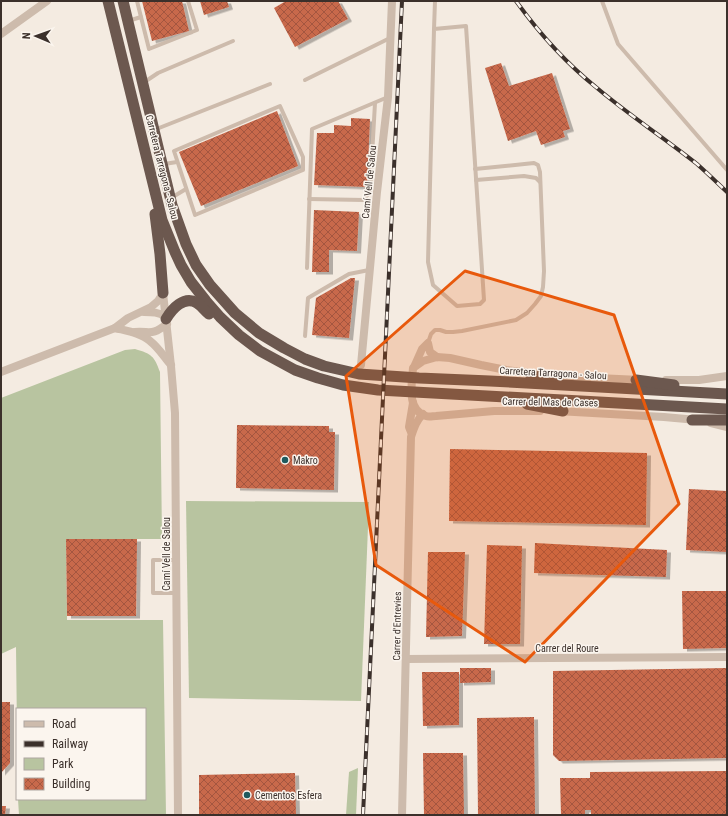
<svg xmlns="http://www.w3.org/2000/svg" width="728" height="816" viewBox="0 0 728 816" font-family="'Roboto Condensed',sans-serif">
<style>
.green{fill:#b8c4a0}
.building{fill:url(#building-cross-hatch);filter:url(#shadow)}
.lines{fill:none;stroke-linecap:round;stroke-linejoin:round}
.service{stroke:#cdbbac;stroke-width:4}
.minor{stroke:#cdbbac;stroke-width:8}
.trunk{stroke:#6c584f;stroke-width:11}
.rail-casing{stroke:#3b302b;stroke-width:4}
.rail{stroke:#fbf5ee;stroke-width:2.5;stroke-dasharray:8;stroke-linecap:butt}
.marked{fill:#e8590c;fill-opacity:0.2;stroke:#e8590c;stroke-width:3;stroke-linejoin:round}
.poi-dot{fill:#1f5a5e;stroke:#fbf5ee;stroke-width:1.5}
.labels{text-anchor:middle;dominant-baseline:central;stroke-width:3;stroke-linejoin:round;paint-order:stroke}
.street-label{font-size:10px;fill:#3b302b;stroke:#fbf5ee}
.poi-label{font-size:10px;fill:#3b302b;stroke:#fbf5ee;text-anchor:start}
</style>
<defs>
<pattern id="building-cross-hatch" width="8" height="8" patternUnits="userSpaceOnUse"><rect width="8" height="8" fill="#c8694b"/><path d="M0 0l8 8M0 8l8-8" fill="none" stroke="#a4573f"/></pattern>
<filter id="shadow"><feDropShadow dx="4" dy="2.5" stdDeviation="0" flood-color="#0004"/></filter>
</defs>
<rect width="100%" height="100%" fill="#f4ebe1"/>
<g class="green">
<path d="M135,349C152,354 154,356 160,372L162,539H66L67,620H163L166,815H19L18,799H145V709H17V731L16,647L1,654V398L125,350Z"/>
<path d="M186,501L369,502L361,701L189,698Z"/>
<path d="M358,768L356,815H346L349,772Z"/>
</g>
<g class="building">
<path d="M142,1H182L189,31L152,41Z"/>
<path d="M200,1H227L229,7L204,15Z"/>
<path d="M286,1H338L348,19L295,47L274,8Z"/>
<path d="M501,63L509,86L552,73L570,129L563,131L565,137L541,145L536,131L508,141L485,68Z"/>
<path d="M277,111L298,166L201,206L179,152Z"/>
<path d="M351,118L370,119L367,187L314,185L317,133H334V125L351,126Z"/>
<path d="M314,210L359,212L357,251L329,250V272H312Z"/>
<path d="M351,278H355L349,338L312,335L316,298Z"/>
<path d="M237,425L329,426V432H335L334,490L236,488Z"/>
<path d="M450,449L647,453L646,525L449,521Z"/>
<path d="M689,489L727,491V552L686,550Z"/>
<path d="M66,539H137L136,616H67Z"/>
<path d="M535,543L667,550L666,577L534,573Z"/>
<path d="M487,545L522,546L520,644H484Z"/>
<path d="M428,552H465L462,636L426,637Z"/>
<path d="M682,591H727V648L683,649Z"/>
<path d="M460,668H491V682L460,683Z"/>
<path d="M727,668V758L559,761L553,755V671Z"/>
<path d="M422,672H459V725L423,726Z"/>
<path d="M1,702H10V763L1,773Z"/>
<path d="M534,717L535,815H478L477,718Z"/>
<path d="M423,753H463L464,815H424Z"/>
<path d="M727,771V815H591V810H585V815H561L560,778H590V772Z"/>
<path d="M295,773L296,815H199V775Z"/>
<path d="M1,806H6L5,815H1Z"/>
</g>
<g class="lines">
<g class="service">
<path d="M137,1L149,49L197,30L188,1"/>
<path d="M602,1L618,44L727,170"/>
<path d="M128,21L141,17"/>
<path d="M466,26L484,300L480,304L457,306L433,285L428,262L434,29Z"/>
<path d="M434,29L435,1"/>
<path d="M305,80L390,38"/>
<path d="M143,83L158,73L233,41"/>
<path d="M280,106L303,157V170L195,215L174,151Z"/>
<path d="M154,130L270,84"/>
<path d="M164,164L177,162"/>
<path d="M476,180L524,176L536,178L540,182"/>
<path d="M171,198L186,189"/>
<path d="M309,199L364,200L370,191L375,103"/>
<path d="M307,268L312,129L388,97"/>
<path d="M305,336L308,298L349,274L369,270"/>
<path d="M428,343L431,334L435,330H440L446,332H453L462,331L516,320L527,313L535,304L541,296L543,287L544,271L540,172L538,165L534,163L475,169"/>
<path d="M176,560H153V593H176"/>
</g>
<g class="minor">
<path d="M1,34L47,1"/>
<path d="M163,293L171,366L175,413L178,815"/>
<path d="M144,312C153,312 158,312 166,317"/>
<path d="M115,328C127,331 141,333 150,341C159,348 164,357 171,365"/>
<path d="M135,332C152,331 151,336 167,324"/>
<path d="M361,365L377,192L388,97L392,1"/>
<path d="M414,367L422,349L428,343L430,352L437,357"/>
<path d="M1,372L115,328L128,318L151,307L158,301L163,293"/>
<path d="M666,380H699L727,376"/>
<path d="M540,411H494L436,416C433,416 429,417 426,416C406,410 412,383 413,368L423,361L437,357L450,358L481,365L506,370L554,376L640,380"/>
<path d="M557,411L664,417L697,420"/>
<path d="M711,423L727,427"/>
<path d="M411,432L409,427L413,403"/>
<path d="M406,659L727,657"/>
<path d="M402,815L411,437C414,428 416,421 423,414"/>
</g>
<g class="trunk">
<path d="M108,1L162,220L175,252L181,265L191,282L206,301L220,317L239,335L260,351L295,370L318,378L343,385L378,390L727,409"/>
<path d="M123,1L172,205L186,244L196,265L210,285L235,313L259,333L284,348L305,359L324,366L359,374L419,378L490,381L727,394"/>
<path d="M155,214L160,254L163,293"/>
<path d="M166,319C172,309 184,295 197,303C202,306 205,311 209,314"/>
<path d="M531,377L554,376"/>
<path d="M636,380L674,385"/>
<path d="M527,404L563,411"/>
<path d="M692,420H727"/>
</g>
<defs>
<g id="rail">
<path d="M516,1C539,33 566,63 597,88C629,115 664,138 697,164L708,174L727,192"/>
<path d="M363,815L402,1"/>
</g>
</defs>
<use href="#rail" class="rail-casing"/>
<use href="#rail" class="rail"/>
</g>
<path class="marked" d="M465,271L614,315L679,504L525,662L376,565L346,376Z"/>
<g class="poi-dot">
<circle cx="285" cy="460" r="4"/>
<circle cx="247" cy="795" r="4"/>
</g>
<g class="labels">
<g class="street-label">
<text transform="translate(162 167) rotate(76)">Carretera Tarragona - Salou</text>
<text transform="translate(369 182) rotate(-84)">Camí Vell de Salou</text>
<text transform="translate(553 373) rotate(3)">Carretera Tarragona - Salou</text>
<text transform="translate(550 402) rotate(1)">Carrer del Mas de Cases</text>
<text transform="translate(166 554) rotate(-90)">Camí Vell de Salou</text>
<text transform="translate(397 626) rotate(-89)">Carrer d'Entrevies</text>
<text x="567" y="648">Carrer del Roure</text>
</g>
<g class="poi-label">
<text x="293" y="460">Makro</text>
<text x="255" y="795">Cementos Esfera</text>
</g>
</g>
<rect width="728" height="816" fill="none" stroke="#3b302b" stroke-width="4"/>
<rect x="16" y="708" width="130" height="92" fill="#fbf5ee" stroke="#aea6a0"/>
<rect x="24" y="721" width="20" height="6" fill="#cdbbac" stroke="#aea6a0"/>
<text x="52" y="728" font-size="12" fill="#3b302b">Road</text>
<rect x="24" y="741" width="20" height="6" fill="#3b302b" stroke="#aea6a0"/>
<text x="52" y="748" font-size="12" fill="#3b302b">Railway</text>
<rect x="24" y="758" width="20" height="12" fill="#b8c4a0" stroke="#aea6a0"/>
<text x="52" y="768" font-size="12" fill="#3b302b">Park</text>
<rect x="24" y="778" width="20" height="12" fill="url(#building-cross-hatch)" stroke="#aea6a0"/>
<text x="52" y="788" font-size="12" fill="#3b302b">Building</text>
<g transform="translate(36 36) rotate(272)" stroke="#fbf5ee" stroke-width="3" paint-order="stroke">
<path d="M0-3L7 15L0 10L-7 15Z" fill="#3b302b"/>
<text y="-6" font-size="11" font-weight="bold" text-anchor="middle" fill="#3b302b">N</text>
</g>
</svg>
